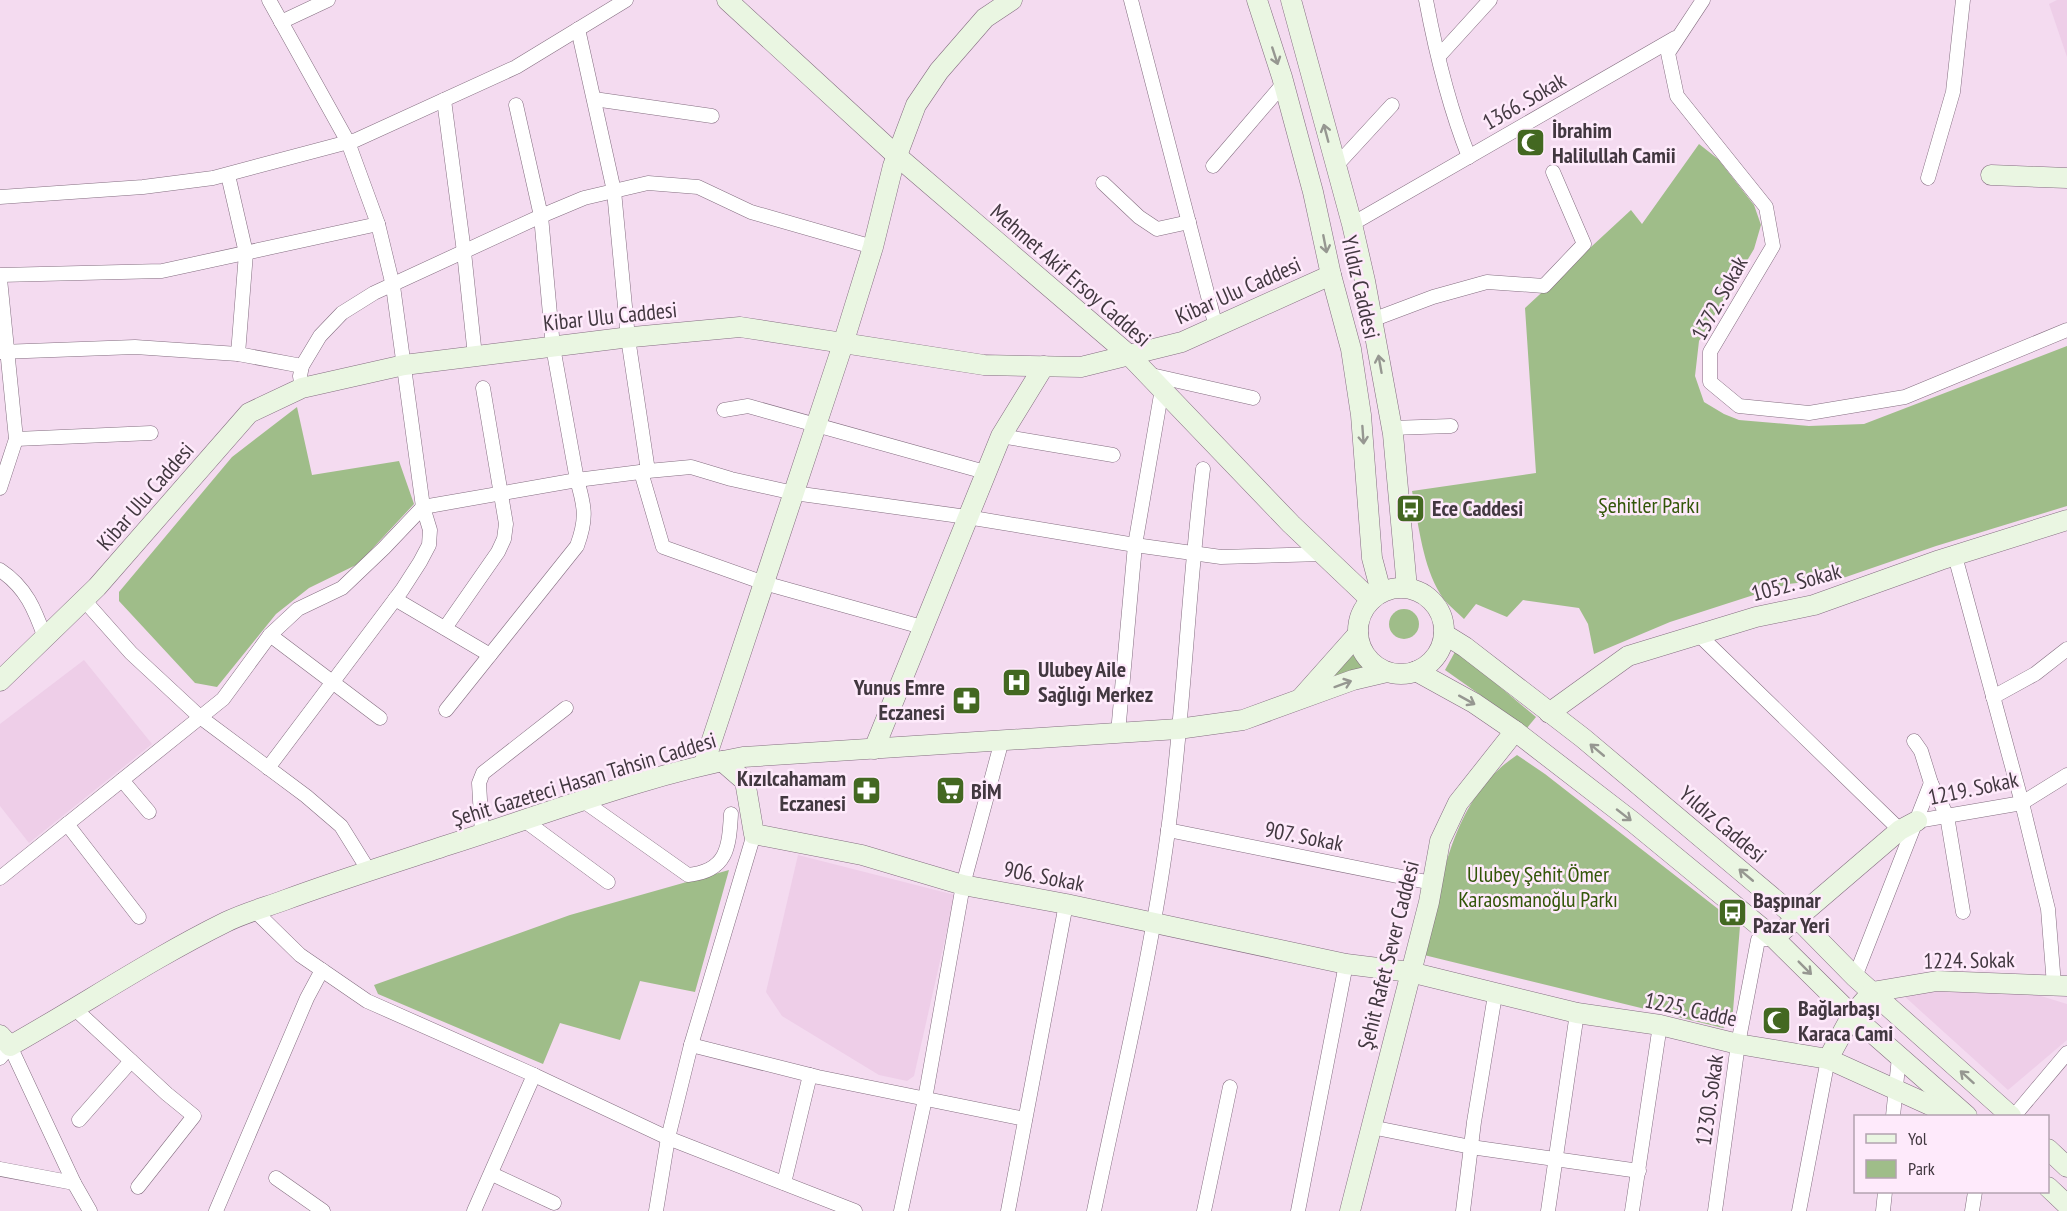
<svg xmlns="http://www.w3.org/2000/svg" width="2067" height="1211" viewBox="0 0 2067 1211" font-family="'PT Sans Narrow',sans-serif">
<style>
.built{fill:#eecee8}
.green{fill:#9fbd89}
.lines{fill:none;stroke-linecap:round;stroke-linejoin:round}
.street-casing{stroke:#846e80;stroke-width:15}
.secondary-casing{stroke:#846e80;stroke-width:21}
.street{stroke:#fff;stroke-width:14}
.secondary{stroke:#eaf6e2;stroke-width:20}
.oneway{stroke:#969791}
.labels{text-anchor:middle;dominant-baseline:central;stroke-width:5;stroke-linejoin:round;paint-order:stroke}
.street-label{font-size:22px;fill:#423840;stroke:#feeafb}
.poi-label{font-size:22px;font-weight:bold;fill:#423840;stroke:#feeafb;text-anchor:start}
.park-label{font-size:22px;fill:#325608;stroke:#feeafb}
</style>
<rect width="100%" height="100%" fill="#f4dbf0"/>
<g class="built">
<path d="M2057,0H2067V57L2049,4Z"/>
<path d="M84,660L152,744L29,843L0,806V724Z"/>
<path d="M798,855L955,895L914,1076L907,1081L879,1075L782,1016L766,992Z"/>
<path d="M1950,986L2021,990L2067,1004V1040L2008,1090L1903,995Z"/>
</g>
<g class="green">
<path d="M1699,144L1718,159L1754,205L1761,225L1754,249L1699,341L1695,376L1704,402L1724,414L1739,420L1809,426L1864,424L2067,346V506L1936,546L1843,578L1788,584L1670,622L1594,654L1588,624L1579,608L1523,600L1507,617L1476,604L1464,619C1458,613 1452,608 1447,603C1423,575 1419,525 1412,491L1536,473L1525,308L1631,210L1642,224Z"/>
<path d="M297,407L312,475L399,461L414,504L358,564L309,588L276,614L217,687L195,683L119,601V592L232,457Z"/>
<circle cx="1404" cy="624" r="15"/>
<path d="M1456,650L1536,717L1527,728L1445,670Z"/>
<path d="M1353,655L1364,668L1317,688Z"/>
<path d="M1517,755L1545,774L1740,926L1732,1023L1723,1028L1424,955L1426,940C1444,873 1454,797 1517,755Z"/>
<path d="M729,870L695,992L640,981L620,1040L560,1023L543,1064L378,994L374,985L570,915Z"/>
</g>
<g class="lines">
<defs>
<g id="street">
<path d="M1131,0L1216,327"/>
<path d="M1426,0C1436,53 1449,107 1469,157"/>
<path d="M1703,0L1668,53L1677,96L1766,207L1773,246L1710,352V382L1739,406L1809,413L1905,397L2067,330"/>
<path d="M281,22L328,0"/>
<path d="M578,29L614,191L628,338L648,471L691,467L731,479L794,493L967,517L1135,545L1221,557L1323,554"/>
<path d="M1439,56L1490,0"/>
<path d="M594,99L712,116"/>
<path d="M444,100L464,252L475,356"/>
<path d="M516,105L541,216L553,347L577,480L648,471"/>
<path d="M1213,166L1284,83"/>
<path d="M1335,167L1392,105"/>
<path d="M228,175L246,253L238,354"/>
<path d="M1928,178L1953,92L1963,0"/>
<path d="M1103,183L1139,217L1157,229L1189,222"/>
<path d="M0,197L143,187L213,178L356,140L516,67L626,0"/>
<path d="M1352,224L1675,38"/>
<path d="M0,275L162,271L378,224"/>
<path d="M0,279L16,439L0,488"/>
<path d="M1372,320L1433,297L1487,282L1544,286L1584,244L1553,172"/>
<path d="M0,352L135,347L238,354L302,366"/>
<path d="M1147,374L1253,398"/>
<path d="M302,388L300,376L302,366L320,336L342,313L374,293L541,216L584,198L648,183L698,187L751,212L873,247"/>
<path d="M724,410L748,406L985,472"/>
<path d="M1391,428L1451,426"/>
<path d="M1001,436L1113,455"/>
<path d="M16,439L151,433"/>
<path d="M641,472L663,547L764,583L922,627"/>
<path d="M1955,556L2022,803L2048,909L2054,985"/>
<path d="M0,570C26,587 35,610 45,638"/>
<path d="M395,599L490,655"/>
<path d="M84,600L131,653L200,717L306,796L341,826L369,871"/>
<path d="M445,628L498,552L504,539L506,524L483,388"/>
<path d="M1698,634L1900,830"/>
<path d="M270,635L380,718"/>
<path d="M1993,697L2035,674L2067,649"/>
<path d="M1118,733L1135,545L1162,389"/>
<path d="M1914,741L1921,751L1931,783L1947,816L1963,912"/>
<path d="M268,768L402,590L420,562L429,545L430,530L423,507L393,286L378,224L348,142L269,0"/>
<path d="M122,780L149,812"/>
<path d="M582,800L688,875C727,871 729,848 731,814"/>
<path d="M524,820L608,882"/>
<path d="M1917,821L2022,803L2067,775"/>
<path d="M67,824L139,917"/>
<path d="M1168,830L1432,883"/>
<path d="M482,834L479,783L483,773L566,708"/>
<path d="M0,878L223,699L270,635L298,609L342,588L384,548L423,507L577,480C585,507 587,519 577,546L446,710"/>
<path d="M255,911L300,955L367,1001L534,1075L668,1138L855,1211"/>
<path d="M1855,977L1931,783"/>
<path d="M75,1009L167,1094L194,1116L138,1187"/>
<path d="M691,1045L818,1077L1025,1119"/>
<path d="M0,1058L10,1046L74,1183L90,1211"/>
<path d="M1893,1116L1899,1057"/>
<path d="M2014,1116L2067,1053"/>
<path d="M79,1120L131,1061"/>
<path d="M1371,1127L1471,1147L1639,1171"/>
<path d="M0,1169L74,1183"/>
<path d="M492,1174L554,1203"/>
<path d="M276,1178L323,1211"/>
<path d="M784,1183L810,1075"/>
<path d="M216,1211L307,998L322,970"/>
<path d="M474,1211L534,1075"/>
<path d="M656,1211L668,1138L691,1045L754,834"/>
<path d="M901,1211L925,1099L963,885L1002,740"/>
<path d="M1008,1211L1066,904"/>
<path d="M1094,1211C1120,1085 1151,959 1168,831C1184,711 1188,589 1203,469"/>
<path d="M1204,1211L1230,1087"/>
<path d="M1298,1211L1346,964"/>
<path d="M1463,1211L1474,1122L1495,995"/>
<path d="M1548,1211L1577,1013"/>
<path d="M1632,1211L1660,1025"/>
<path d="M1715,1211L1738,1044L1758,940L1774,938"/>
<path d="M1799,1211L1828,1059"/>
<path d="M1883,1211L1885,1192"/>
<path d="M1972,1211L1975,1192"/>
</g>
<g id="secondary">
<path d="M727,0L897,156L1129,355L1291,524L1371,600"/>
<path d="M1257,0L1282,77L1313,192L1331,275L1351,349L1361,415L1372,558L1381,592"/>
<path d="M1291,0L1352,224L1365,281L1393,434L1407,588"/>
<path d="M1991,175L2067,178"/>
<circle cx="1401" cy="631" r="43"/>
<path d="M1444,634L1465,647L1583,738L1798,919L1855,977L2011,1116"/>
<path d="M1416,671L1474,703L1515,731L1633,822L1774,938L1852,1015L1967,1116"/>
<path d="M0,681L97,587L249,413L302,388L404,365L622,338L740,327L984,365L1081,367L1182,342L1331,275"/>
<path d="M1302,697L1358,634"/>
<path d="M1549,713L1628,656L1756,617L1814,605L1940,560L2067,520"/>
<path d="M874,749L1001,436L1044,366"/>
<path d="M722,761L745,781L754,834L862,855L963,885L1066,904L1346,964L1410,972L1577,1013L1660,1025L1738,1044L1828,1059L1954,1116"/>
<path d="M704,764L843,344L873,247L893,166L916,105L939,71L985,18L1012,0"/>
<path d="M1774,938L1900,830L1917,821"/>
<path d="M0,1035L10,1046C83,1005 151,959 226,922C244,913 266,907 285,900C339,880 394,863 448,845C546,814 642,776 743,757L1178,729L1243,720L1353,680L1387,672"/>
<path d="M1828,1059L1852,1015L1872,992L1937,981L2067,986"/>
<path d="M2048,1149L2067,1167"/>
<path d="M2048,1187L2067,1205"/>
<path d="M1350,1211L1429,902L1440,841L1458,803L1515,731"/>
</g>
</defs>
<use href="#street" class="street-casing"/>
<use href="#secondary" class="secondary-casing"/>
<use href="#street" class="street"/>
<use href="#secondary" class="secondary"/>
</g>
<defs><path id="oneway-shaft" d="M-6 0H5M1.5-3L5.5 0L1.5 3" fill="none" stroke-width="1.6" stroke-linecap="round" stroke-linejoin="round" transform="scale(1.5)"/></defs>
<g class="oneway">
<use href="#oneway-shaft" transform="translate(1275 56) rotate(72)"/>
<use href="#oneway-shaft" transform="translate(1326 133) rotate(-105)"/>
<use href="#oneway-shaft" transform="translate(1325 244) rotate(79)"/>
<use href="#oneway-shaft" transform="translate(1380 364) rotate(-100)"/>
<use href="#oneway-shaft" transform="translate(1363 435) rotate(86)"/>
<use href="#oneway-shaft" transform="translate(1343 684) rotate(-20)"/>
<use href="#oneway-shaft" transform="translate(1467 700) rotate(29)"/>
<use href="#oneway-shaft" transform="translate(1597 750) rotate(-140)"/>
<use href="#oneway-shaft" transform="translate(1624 815) rotate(38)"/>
<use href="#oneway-shaft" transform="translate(1746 875) rotate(-140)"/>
<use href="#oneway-shaft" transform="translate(1805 968) rotate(45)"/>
<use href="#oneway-shaft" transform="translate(1967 1077) rotate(-138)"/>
</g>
<defs>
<symbol id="mosque-square" viewBox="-11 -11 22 22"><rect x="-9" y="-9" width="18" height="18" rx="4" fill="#436821" stroke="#feeafb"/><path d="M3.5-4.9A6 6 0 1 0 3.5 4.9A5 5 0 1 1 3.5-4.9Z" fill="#fff"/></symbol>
<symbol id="bus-square" viewBox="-11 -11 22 22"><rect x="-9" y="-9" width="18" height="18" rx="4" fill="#436821" stroke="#feeafb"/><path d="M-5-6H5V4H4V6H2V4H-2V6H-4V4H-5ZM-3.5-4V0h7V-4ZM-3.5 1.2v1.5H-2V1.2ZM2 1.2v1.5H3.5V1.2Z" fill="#fff"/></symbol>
<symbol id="hospital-square" viewBox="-11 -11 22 22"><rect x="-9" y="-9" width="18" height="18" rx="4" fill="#436821" stroke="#feeafb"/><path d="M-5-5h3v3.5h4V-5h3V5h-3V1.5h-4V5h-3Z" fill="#fff"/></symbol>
<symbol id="pharmacy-square" viewBox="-11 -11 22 22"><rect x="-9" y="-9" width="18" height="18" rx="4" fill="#436821" stroke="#feeafb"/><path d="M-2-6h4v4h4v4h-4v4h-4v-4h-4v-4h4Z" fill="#fff"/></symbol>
<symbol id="supermarket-square" viewBox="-11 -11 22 22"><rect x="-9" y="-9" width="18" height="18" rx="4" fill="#436821" stroke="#feeafb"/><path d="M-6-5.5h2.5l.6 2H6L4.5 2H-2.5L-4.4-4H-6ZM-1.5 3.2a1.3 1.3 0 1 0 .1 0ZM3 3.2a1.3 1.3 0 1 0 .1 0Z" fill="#fff"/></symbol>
</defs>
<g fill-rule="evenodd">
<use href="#mosque-square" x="1514" y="126" width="33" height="33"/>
<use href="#bus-square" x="1394" y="492" width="33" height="33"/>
<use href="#hospital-square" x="1000" y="666" width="33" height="33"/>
<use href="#pharmacy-square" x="950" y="684" width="33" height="33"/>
<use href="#pharmacy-square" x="850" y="774" width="33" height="33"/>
<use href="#supermarket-square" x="934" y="774" width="33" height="33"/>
<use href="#bus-square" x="1716" y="896" width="33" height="33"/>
<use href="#mosque-square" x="1760" y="1004" width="33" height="33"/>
</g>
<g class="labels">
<g class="street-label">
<text transform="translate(1524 101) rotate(-30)">1366. Sokak</text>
<text transform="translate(1071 275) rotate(41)">Mehmet Akif Ersoy Caddesi</text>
<text transform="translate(1361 287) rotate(77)">Yıldız Caddesi</text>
<text transform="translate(1238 290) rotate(-24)">Kibar Ulu Caddesi</text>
<text transform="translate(1719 298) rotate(-61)">1372. Sokak</text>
<text transform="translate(610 316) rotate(-6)">Kibar Ulu Caddesi</text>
<text transform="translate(145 496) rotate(-49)">Kibar Ulu Caddesi</text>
<text transform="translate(1796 582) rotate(-15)">1052. Sokak</text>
<text transform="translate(584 779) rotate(-17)">Şehit Gazeteci Hasan Tahsin Caddesi</text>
<text transform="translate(1973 788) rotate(-12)">1219. Sokak</text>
<text transform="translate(1723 824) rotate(40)">Yıldız Caddesi</text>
<text transform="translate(1304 836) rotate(11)">907. Sokak</text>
<text transform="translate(1044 876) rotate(11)">906. Sokak</text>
<text transform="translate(1388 955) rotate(-76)">Şehit Rafet Sever Caddesi</text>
<text transform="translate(1969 960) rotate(-1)">1224. Sokak</text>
<text transform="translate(1691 1009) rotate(12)">1225. Cadde</text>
<text transform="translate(1709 1100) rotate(-82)">1230. Sokak</text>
</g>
<g class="poi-label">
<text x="1552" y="130">İbrahim<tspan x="1552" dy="25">Halilullah Camii</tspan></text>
<text x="1432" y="508">Ece Caddesi</text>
<text x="1038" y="669">Ulubey Aile<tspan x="1038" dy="25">Sağlığı Merkez</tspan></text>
<text x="945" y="687" text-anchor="end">Yunus Emre<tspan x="945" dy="25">Eczanesi</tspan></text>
<text x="846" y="778" text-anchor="end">Kızılcahamam<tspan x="846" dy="25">Eczanesi</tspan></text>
<text x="971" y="791">BİM</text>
<text x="1753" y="900">Başpınar<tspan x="1753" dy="25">Pazar Yeri</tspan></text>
<text x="1798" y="1008">Bağlarbaşı<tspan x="1798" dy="25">Karaca Cami</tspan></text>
</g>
<g class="park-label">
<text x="1649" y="505">Şehitler Parkı</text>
<text x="1538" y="874">Ulubey Şehit Ömer<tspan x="1538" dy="25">Karaosmanoğlu Parkı</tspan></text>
</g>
</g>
<rect x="1854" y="1115" width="195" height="78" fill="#feeafb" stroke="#b3a3b0" stroke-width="1.5"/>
<rect x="1866" y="1134" width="30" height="9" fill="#eaf6e2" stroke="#b3a3b0" stroke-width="1.5"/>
<text x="1908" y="1145" font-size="18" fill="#423840">Yol</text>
<rect x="1866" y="1160" width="30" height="18" fill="#9fbd89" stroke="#b3a3b0" stroke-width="1.5"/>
<text x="1908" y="1175" font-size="18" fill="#423840">Park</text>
</svg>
